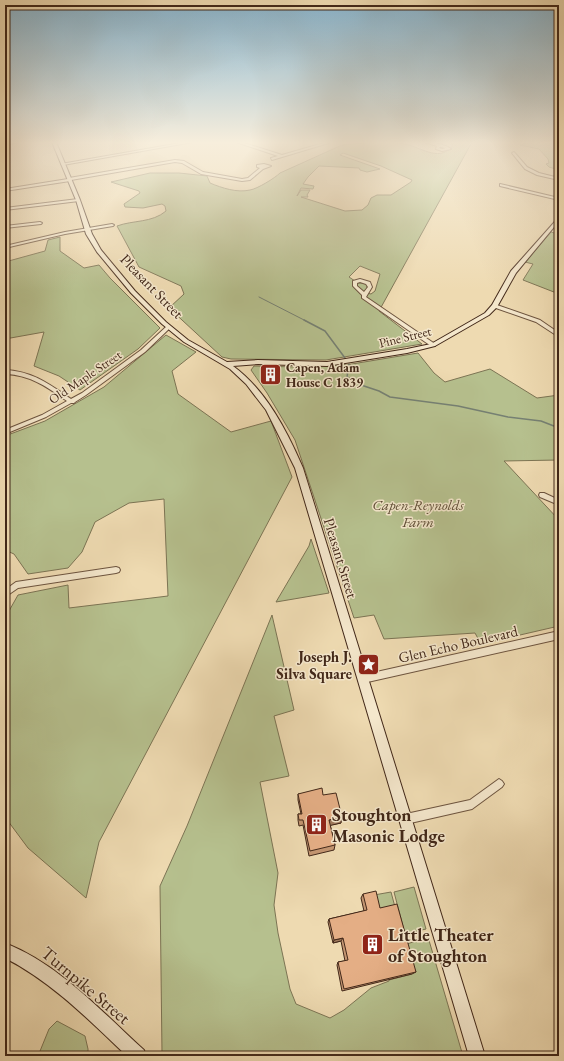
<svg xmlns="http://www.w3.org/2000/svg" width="564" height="1061" viewBox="0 0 564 1061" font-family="'EB Garamond',serif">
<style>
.green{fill:#b6c08e;stroke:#7c7454;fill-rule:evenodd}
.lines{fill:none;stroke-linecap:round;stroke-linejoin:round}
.stream-far1{stroke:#768073;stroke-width:1}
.stream{stroke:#768073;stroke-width:1.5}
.street-casing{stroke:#6d543f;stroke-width:2}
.secondary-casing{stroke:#422819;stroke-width:2}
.street{fill:#f4e7cc;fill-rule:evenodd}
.secondary{fill:#f4e7cc;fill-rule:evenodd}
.wall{fill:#c49672;stroke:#422819}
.shaded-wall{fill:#a07a5d;stroke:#422819}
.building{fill:#e4ae85;stroke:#422819}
.labels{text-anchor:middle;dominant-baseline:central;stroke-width:3;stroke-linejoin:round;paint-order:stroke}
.far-street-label{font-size:13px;fill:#422819;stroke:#f4e7cc}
.far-poi-label{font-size:13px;font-weight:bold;fill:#422819;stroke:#f4e7cc;text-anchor:start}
.street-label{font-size:15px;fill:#422819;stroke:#f4e7cc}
.park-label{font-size:15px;font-style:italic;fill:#5f4e36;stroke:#f4e7cc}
.poi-label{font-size:15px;font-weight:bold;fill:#422819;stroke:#f4e7cc;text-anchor:end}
.near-poi-label{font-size:18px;font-weight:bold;fill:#422819;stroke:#f4e7cc;text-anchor:start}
.near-street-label{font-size:18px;fill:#422819;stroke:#f4e7cc}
</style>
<rect width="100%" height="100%" fill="#eedab1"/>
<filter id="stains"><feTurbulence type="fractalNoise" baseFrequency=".005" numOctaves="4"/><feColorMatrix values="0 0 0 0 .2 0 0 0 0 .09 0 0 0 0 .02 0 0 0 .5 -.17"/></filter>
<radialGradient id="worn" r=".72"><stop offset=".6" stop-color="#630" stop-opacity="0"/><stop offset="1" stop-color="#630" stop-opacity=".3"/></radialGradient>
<g class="green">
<path d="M374,142C386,142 398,142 409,145C423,149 441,162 453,145L449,142H472L379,311L422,344L326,360L231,359L222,357L169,308L184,294L181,286L139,267L117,226C133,220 152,223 166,211L165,206L162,204L143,208L125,207L124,204L140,193L139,191L111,182L150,173H179L207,176L210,183C222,188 237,193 250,190C257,189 275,178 280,173L342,145ZM343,153L381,166L412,180L411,182L391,195H377L371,198L368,205L362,210L345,211L301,197H308L307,195L310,190H301L297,196L301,188L313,189L314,186L303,184L308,177L319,166L359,168L360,170L367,172L380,169L340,155ZM360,266L380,274L375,291L371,294L367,293V283H358L349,277Z"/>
<path d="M530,142H559V170L549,167L546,164L549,163L548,159L539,149L520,145Z"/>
<path d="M557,229L559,230V294L523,280L533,264L525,262L551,232L554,233Z"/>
<path d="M60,237V251L84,268L99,265L110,278L160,328L138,349L80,390L59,376L34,366L44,332L5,339V262L45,251L48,240Z"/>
<path d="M166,335L196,352L172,371L178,394L231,432L271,421L292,477L99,842L86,898L28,848L5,817V618L18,595L68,585L69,608L168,596L164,499L129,503L95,522L82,552L68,568L28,574L14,554L5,550V436L45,421L104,387Z"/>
<path d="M418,353L434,373L445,382L490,369L537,398L559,395V460L504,461L559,520V626L481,644L475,633L384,639L374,615L354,618L295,440L267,393L251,370L254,366L299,367L346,364V365Z"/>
<path d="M311,539L329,593L276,602L309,546Z"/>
<path d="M272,615L294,710L274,716L289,776L260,782L278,873L274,905L278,933L290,989L296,1004L330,1018L344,1010L371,988L389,981V980L412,974L404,945L428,937L463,1056H165L162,1053L160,886L187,826Z"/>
<path d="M414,887L426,929L405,934L394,892Z"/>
<path d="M391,892L395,907L378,912L374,895Z"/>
<path d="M57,1021L85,1036L88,1049V1056H38L49,1029Z"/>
</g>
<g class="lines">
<path class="stream-far1" d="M259,297L306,321"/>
<g class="stream">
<path d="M304,320L325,331L345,358"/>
<path d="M349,364L347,377L361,385L379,391L390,397L458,406L508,417L541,421L559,428"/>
</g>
<defs>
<g id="street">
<path d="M186,142H193L63,165L61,164Z"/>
<path d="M236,142H241L282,155L327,142H332L272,160L271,158L278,156Z"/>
<path d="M424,142C432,142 444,144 451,149L442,151L436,149L437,146ZM440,147L446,148L442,149L439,148Z"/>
<path d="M514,152L527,167L539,173L559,178V180L537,175L525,169L512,153Z"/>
<path d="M175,160L184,161L203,172L242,179L248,178L260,168L257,167V165L264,164L271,166L263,169L250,180L242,181L201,174L182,163L175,162L71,180L70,181L5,191V189L68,179L69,178Z"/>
<path d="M500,184L559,198V200L500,186Z"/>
<path d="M78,199H79V201L5,210V208Z"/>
<path d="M40,222L42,223L41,224L5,228V226Z"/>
<path d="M112,224L114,225L113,226L65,234L5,248V246L65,232Z"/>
<path d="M360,279L370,282L372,287L366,297L435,344V346H431L362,298V295L353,286V281ZM360,282L366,284L368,287L364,292L357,286V283Z"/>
<path d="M493,305H497L540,320L559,333V337L536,322L493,307Z"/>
<path d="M167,326L171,327L145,352L86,395L75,402L74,403H71L46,417L5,434V430L42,415L67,401C47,387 31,375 5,374V370C32,371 49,384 71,399L82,393L141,350Z"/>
<path d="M540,493H544L559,500V505L540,497L539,495Z"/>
<path d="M116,567L119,568L120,570L119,572L116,573L18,588L5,597V590L16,582Z"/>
<path d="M559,631V639L363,683L360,682L359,679L360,676L363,675Z"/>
<path d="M499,779L502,781L504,784L502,787L472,809L406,824L402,823L401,819L402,815L406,814L470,800Z"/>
</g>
<g id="secondary">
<path d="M19,142L5,145V143Z"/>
<path d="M52,142H56L80,200L92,234L101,250L135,291L166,322L188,340L227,362L258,360L327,362L407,349L431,344L485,313L492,305L511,271L559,217V221L516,273L497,307L489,315L435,346L407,353L327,366L258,364L233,366C266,390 287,431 303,468L485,1056H469L295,468L266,410L246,384L230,369L184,342L162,324L131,293L97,252L86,234L76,200Z"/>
<path d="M5,943C60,965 101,1011 144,1050L146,1056H127C89,1020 52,982 5,958Z"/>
</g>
</defs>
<use href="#street" class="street-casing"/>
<use href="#secondary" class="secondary-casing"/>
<use href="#street" class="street"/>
<use href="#secondary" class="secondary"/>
</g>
<g class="wall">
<path d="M262,368L279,374V376L273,378L269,375L266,376L262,371Z"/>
<path d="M298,794L323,795L341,823L330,825L335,845L334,850L309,856L303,825L299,826L298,820V814H301L298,800Z"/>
<path d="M363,894L380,908L416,972L412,974L342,991L337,965L338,962L345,961L341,941L333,943L328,922L329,919L364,911L361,898Z"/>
</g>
<g class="shaded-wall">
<path d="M266,373H268L269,375L266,376Z"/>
<path d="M279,374V376L273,378V375Z"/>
<path d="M342,817L341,823L328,826L329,820Z"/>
<path d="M343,938L341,941L333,943L334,940Z"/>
</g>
<g class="building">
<path d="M274,367L279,374L273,375L268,373H266L262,368Z"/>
<path d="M322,788L323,795L336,793L342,817L329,820L335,845L310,851L303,820H299L298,814H302L298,794Z"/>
<path d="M376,891L380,908L397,904L416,972L344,989L338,962L348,960L343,938L334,940L329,919L367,910L363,894Z"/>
</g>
<linearGradient id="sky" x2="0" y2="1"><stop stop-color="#88b6d1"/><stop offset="0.49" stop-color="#f7eedc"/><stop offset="1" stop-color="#f7eedc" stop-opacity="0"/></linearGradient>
<rect width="564" height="291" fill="url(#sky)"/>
<defs>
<symbol id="building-square" viewBox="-11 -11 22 22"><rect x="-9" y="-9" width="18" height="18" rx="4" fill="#8f2418" stroke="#f4e7cc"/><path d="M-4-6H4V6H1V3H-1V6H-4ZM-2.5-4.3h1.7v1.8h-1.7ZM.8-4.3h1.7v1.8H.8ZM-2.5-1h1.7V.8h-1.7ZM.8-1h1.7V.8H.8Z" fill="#fff"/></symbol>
<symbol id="sight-square" viewBox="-11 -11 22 22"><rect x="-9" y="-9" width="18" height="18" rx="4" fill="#8f2418" stroke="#f4e7cc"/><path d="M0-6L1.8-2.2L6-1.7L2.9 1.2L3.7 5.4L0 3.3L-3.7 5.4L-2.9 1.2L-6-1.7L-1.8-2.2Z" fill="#fff"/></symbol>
</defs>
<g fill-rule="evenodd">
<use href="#building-square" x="258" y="362" width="25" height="25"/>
<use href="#sight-square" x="356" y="652" width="25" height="25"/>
<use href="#building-square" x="304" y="812" width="25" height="25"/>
<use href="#building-square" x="360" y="932" width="25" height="25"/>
</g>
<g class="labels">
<g class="far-street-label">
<text transform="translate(405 337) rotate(-14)">Pine Street</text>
<text transform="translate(85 377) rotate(-34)">Old Maple Street</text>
</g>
<g class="far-poi-label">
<text x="286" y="367">Capen, Adam<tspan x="286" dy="15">House C 1839</tspan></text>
</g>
<g class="street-label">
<text transform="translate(152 286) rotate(46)">Pleasant Street</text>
<text transform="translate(341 558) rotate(73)">Pleasant Street</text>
<text transform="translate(458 644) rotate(-13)">Glen Echo Boulevard</text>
</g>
<g class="park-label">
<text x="418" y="504">Capen-Reynolds<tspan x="418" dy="17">Farm</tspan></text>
</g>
<g class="poi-label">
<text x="352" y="656">Joseph J.<tspan x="352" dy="17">Silva Square</tspan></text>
</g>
<g class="near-poi-label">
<text x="332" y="814">Stoughton<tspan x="332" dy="21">Masonic Lodge</tspan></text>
<text x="388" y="934">Little Theater<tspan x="388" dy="21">of Stoughton</tspan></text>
</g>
<g class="near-street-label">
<text transform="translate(86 985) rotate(40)">Turnpike Street</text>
</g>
</g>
<rect width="564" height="1061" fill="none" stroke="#eedab1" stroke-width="20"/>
<rect x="6" y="6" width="552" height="1049" fill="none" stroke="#422819" stroke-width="2"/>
<rect x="10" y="10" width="544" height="1041" fill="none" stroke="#422819"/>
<rect width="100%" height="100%" filter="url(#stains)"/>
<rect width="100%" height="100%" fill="url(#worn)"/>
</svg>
